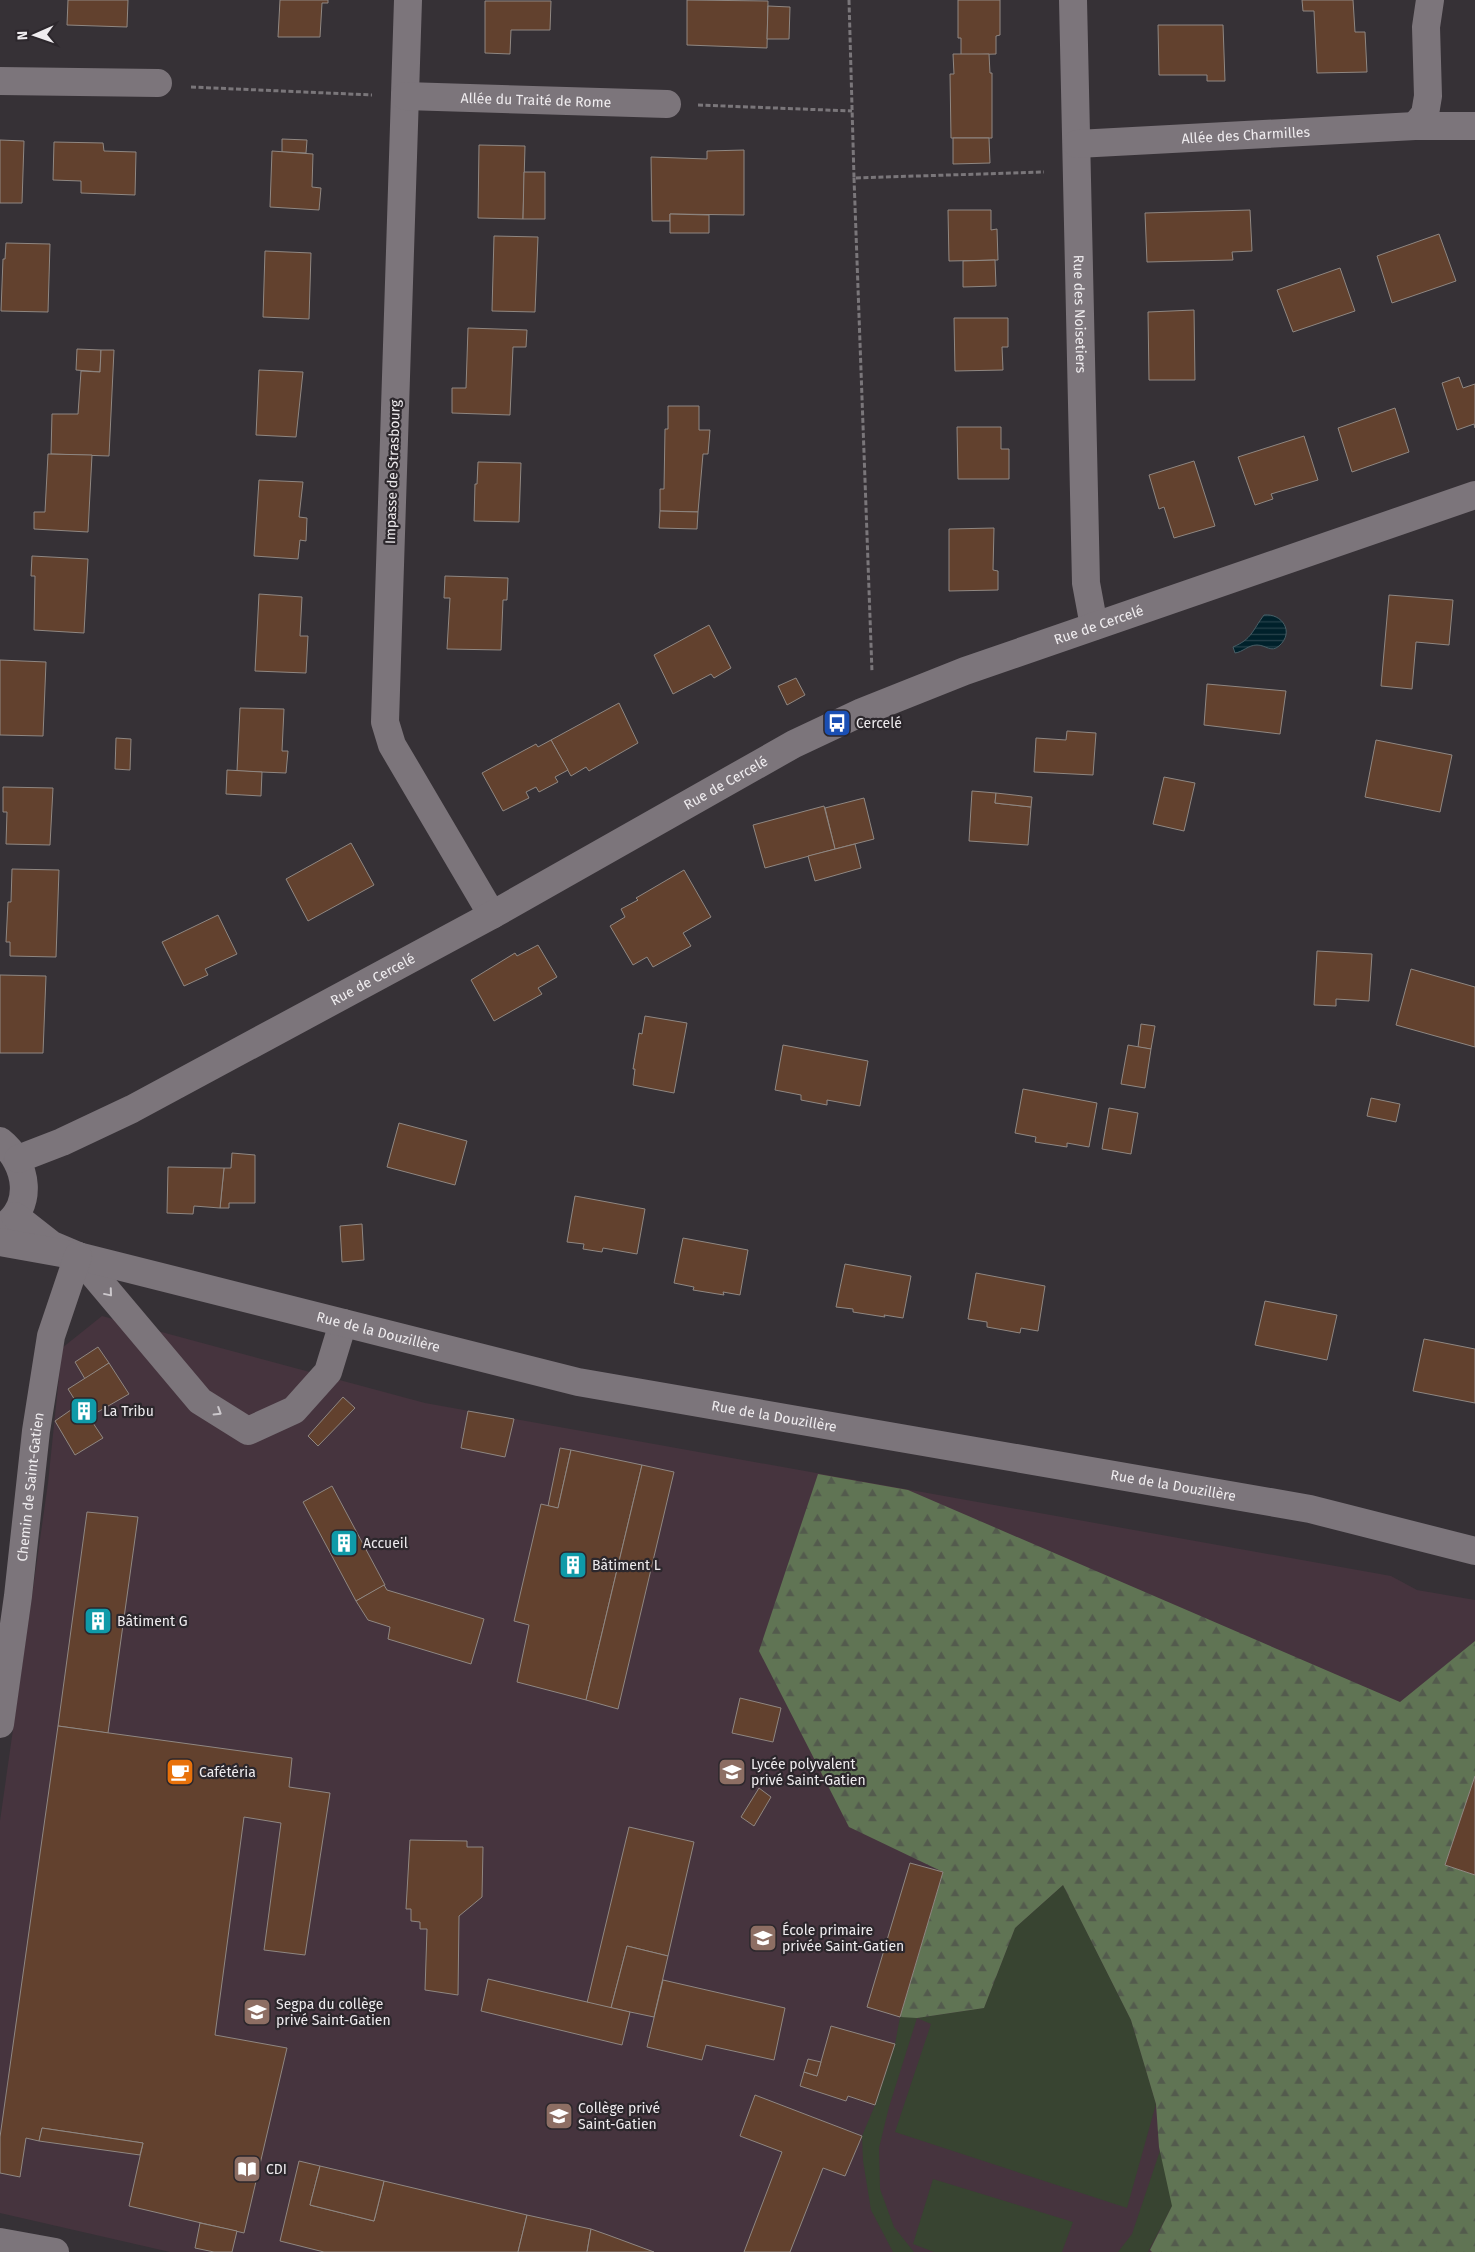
<svg xmlns="http://www.w3.org/2000/svg" width="1475" height="2252" viewBox="0 0 1475 2252" font-family="'Fira Sans',sans-serif">
<style>
.education{fill:#46343e}
.green{fill:#384431}
.forest{fill:url(#forest-firs)}
.water{fill:url(#water-rules);stroke:#485e66}
.building{fill:#62412e;stroke:#8f8782}
.lines{fill:none;stroke-linecap:round;stroke-linejoin:round}
.path{stroke:#7a767a;stroke-width:3;stroke-dasharray:5 2.5;stroke-linecap:butt}
.minor{stroke:#7c757b;stroke-width:28}
.oneway{stroke:#ccc8cc}
.labels{text-anchor:middle;dominant-baseline:central;stroke-width:4.5;stroke-linejoin:round;paint-order:stroke}
.street-label{font-size:14px;fill:#efecef;stroke:#2c272c}
.poi-label{font-size:14px;fill:#efecef;stroke:#2c272c;text-anchor:start}
</style>
<defs>
<pattern id="forest-firs" width="22" height="20" patternUnits="userSpaceOnUse" patternTransform="scale(1.25)"><rect width="22" height="20" fill="#607454"/><path d="M5 1l3.5 6h-7zM16 11l3.5 6h-7z" fill="#535b4d"/></pattern>
<pattern id="water-rules" width="6" height="5" patternUnits="userSpaceOnUse" patternTransform="scale(1.25)"><rect width="6" height="5" fill="#00212b"/><path d="M0 2.5h6" fill="none" stroke="#26414a"/></pattern>
</defs>
<rect width="100%" height="100%" fill="#363136"/>
<path class="education" d="M102,1316L425,1403L1391,1576L1417,1590L1475,1600V1724L1291,2252H170L0,2213V1821L48,1483L62,1348Z"/>
<g class="green">
<path d="M1136,1633C1174,1639 1223,1647 1255,1670C1274,1684 1295,1767 1295,1791C1295,1807 1290,1825 1287,1840L1172,2206L1148,2252H1118L1132,2234L1267,1832L1276,1785L1266,1738L1241,1698L1203,1668L1158,1652L1110,1653L1065,1670L1029,1700L1005,1742L917,2018L984,2008L1015,1928L1063,1885L1131,2020L1156,2104L1127,2208L895,2132L931,2024L917,2018L889,2107L879,2148L880,2189L894,2227L914,2252H893L871,2210L863,2161L862,2136L875,2105L895,2044L900,2017L943,1872L984,1746L1006,1701L1041,1665L1086,1642Z"/>
<path d="M933,2179L1073,2222L1062,2252H934L913,2244Z"/>
</g>
<path class="forest" d="M818,1474L908,1490L1400,1702L1475,1641V2252H1152L1150,2250L1172,2206L1159,2147L1156,2104L1131,2020L1063,1885L1015,1928L984,2008L917,2018L900,2017L943,1872L849,1827L759,1651Z"/>
<path class="water" d="M1264,615C1282,613 1295,632 1279,646C1271,653 1266,645 1257,645C1248,645 1243,652 1235,653L1233,647C1252,639 1252,631 1264,615Z"/>
<g class="building">
<path d="M68,0H128L127,27L67,25Z"/>
<path d="M280,0H328V3H322L320,37H278Z"/>
<path d="M687,0L768,1L767,48L687,45Z"/>
<path d="M958,0H1000V35L996,36V54L961,55V38H958Z"/>
<path d="M1302,0H1353L1355,32H1365L1367,72L1317,73L1314,11H1303Z"/>
<path d="M485,1H551L550,30H511L510,54L485,53Z"/>
<path d="M768,6L790,7L789,39H767Z"/>
<path d="M1158,25H1223L1225,81H1207V75H1159Z"/>
<path d="M953,54H989L990,73H992V138H951L950,74H954Z"/>
<path d="M953,138H989L990,163L953,164Z"/>
<path d="M282,139L307,140L306,153L282,152Z"/>
<path d="M0,140L24,141L22,203H0Z"/>
<path d="M54,142L103,143L104,151L136,152L135,195L81,193V181L53,180Z"/>
<path d="M479,145L525,146L523,219L478,218Z"/>
<path d="M744,150V215L670,214V221H652L651,157L707,159V151Z"/>
<path d="M272,151L313,154L312,187L321,188L319,210L270,207Z"/>
<path d="M524,172H545V219H523Z"/>
<path d="M948,210H991V230L997,229L998,260L949,261Z"/>
<path d="M1250,210L1252,251L1232,252L1233,260L1147,262L1145,213Z"/>
<path d="M670,214L709,215V233H670Z"/>
<path d="M1439,234L1456,281L1392,303L1377,256Z"/>
<path d="M494,236L538,237L535,312L492,311Z"/>
<path d="M6,243L50,244L48,312L1,311L3,259H5Z"/>
<path d="M265,251L311,253L309,319L263,317Z"/>
<path d="M995,260L996,286L963,287V261Z"/>
<path d="M1340,268L1355,311L1293,332L1277,290Z"/>
<path d="M1194,310L1195,380H1149L1148,312Z"/>
<path d="M954,318H1008V347H1002L1003,370L955,371Z"/>
<path d="M468,328L527,330L526,347H513L510,415L452,413V388H466Z"/>
<path d="M77,349L101,350L100,372L76,370Z"/>
<path d="M101,350H114L109,456L51,454L52,414H78L81,371L100,372Z"/>
<path d="M259,370L303,372L296,437L256,435Z"/>
<path d="M1459,377L1463,388L1475,384V428L1474,424L1457,430L1442,383Z"/>
<path d="M668,406H699V430H710L708,454H703L698,512L660,511V489H664L665,429H668Z"/>
<path d="M1395,408L1409,452L1352,472L1338,428Z"/>
<path d="M957,427H1001V449H1009V479H958Z"/>
<path d="M1304,436L1318,480L1271,494L1273,499L1255,505L1238,457Z"/>
<path d="M48,454L92,455L88,532L34,529V512H45Z"/>
<path d="M1194,461L1215,526L1174,538L1164,507L1159,509L1149,475Z"/>
<path d="M478,462L521,463L519,522L474,521L475,484H477Z"/>
<path d="M259,480L303,482L299,517L307,518L306,541L300,540L298,559L254,556Z"/>
<path d="M660,511L698,512L697,529L659,528Z"/>
<path d="M994,528L993,570L998,571V590L949,591V529Z"/>
<path d="M32,556L88,559L84,633L34,630L35,576H31Z"/>
<path d="M445,576L508,578L507,600H503L501,650L447,649L450,598H444Z"/>
<path d="M259,594L302,597L300,636H308L306,673L255,671Z"/>
<path d="M1389,595L1453,600L1449,645L1416,642L1412,689L1381,686Z"/>
<path d="M709,625L731,668L714,678L711,674L673,694L654,655Z"/>
<path d="M0,660L46,662L43,736L0,735Z"/>
<path d="M796,678L805,695L787,705L778,686Z"/>
<path d="M1207,684L1286,691L1280,734L1204,725Z"/>
<path d="M619,703L638,743L589,771L586,767L571,776L551,740Z"/>
<path d="M240,708L284,709L282,751H288L286,773L237,771Z"/>
<path d="M1067,731L1096,733L1093,775L1034,772L1036,738L1066,740Z"/>
<path d="M116,738L131,739L130,770L115,769Z"/>
<path d="M551,740L568,770L555,777L558,782L539,792L536,787L526,792L529,798L503,811L482,773L536,744L538,747Z"/>
<path d="M1376,740L1452,755L1440,812L1365,797Z"/>
<path d="M227,770L262,772L261,796L226,794Z"/>
<path d="M1164,777L1195,783L1184,831L1153,824Z"/>
<path d="M3,787L53,788L50,845L6,844L7,812H3Z"/>
<path d="M972,791L996,793L995,803L1031,807L1028,845L969,841Z"/>
<path d="M996,793L1032,797L1031,807L995,803Z"/>
<path d="M864,798L874,839L835,849L825,808Z"/>
<path d="M824,806L835,849L765,868L753,825Z"/>
<path d="M351,843L374,885L308,921L286,879Z"/>
<path d="M855,844L861,868L815,881L808,856Z"/>
<path d="M12,869L59,870L56,957L10,956V942H6L8,902H11Z"/>
<path d="M684,870L711,917L683,933L691,946L653,967L647,957L633,965L610,926L625,917L621,909L638,900L636,898Z"/>
<path d="M218,915L237,954L205,969L208,975L184,986L162,942Z"/>
<path d="M538,945L557,977L538,988L542,994L494,1021L471,980L515,953L517,956Z"/>
<path d="M1317,951L1372,954L1369,1001L1336,999V1006L1314,1005Z"/>
<path d="M1411,969L1475,987V1047L1396,1025Z"/>
<path d="M0,975L46,976L43,1053H0Z"/>
<path d="M645,1016L687,1023L674,1093L633,1085L635,1069H633L639,1033L642,1034Z"/>
<path d="M1141,1024L1155,1026L1151,1049L1138,1047Z"/>
<path d="M783,1045L868,1061L860,1106L827,1100V1105L801,1100V1095L775,1090Z"/>
<path d="M1128,1045L1151,1049L1145,1088L1121,1084Z"/>
<path d="M1023,1089L1097,1103L1089,1147L1067,1143V1147L1035,1142L1036,1137L1015,1133Z"/>
<path d="M1371,1098L1400,1104L1396,1122L1367,1116Z"/>
<path d="M1109,1108L1138,1113L1131,1154L1102,1149Z"/>
<path d="M399,1123L467,1141L455,1185L387,1167Z"/>
<path d="M232,1153L255,1155V1203H229V1208H220L224,1168H231Z"/>
<path d="M168,1167L224,1168L220,1208L194,1206L193,1214L167,1213Z"/>
<path d="M575,1196L645,1209L637,1254L603,1248L602,1252L583,1249L584,1244L567,1242Z"/>
<path d="M362,1224L364,1260L342,1262L340,1226Z"/>
<path d="M683,1238L748,1250L740,1295L723,1292L724,1295L693,1290L694,1287L674,1283Z"/>
<path d="M845,1264L911,1276L903,1318L884,1315L885,1317L853,1312V1309L836,1307Z"/>
<path d="M976,1273L1045,1286L1038,1331L1021,1328L1020,1333L987,1327V1322L968,1319Z"/>
<path d="M1265,1301L1337,1315L1327,1360L1255,1345Z"/>
<path d="M1424,1339L1475,1349V1403L1413,1391Z"/>
<path d="M98,1347L109,1363L85,1379L75,1362Z"/>
<path d="M109,1363L129,1394L89,1417L103,1438L75,1455L55,1421L78,1405L68,1389Z"/>
<path d="M343,1397L355,1408L318,1446L308,1436Z"/>
<path d="M468,1411L514,1419L505,1457L461,1448Z"/>
<path d="M560,1448L571,1450L558,1508L548,1506Z"/>
<path d="M571,1450L642,1465L586,1700L517,1682L529,1625L514,1621L541,1504L558,1508Z"/>
<path d="M642,1465L674,1472L618,1709L586,1700Z"/>
<path d="M332,1486L385,1585L356,1601L303,1502Z"/>
<path d="M87,1512L138,1517L108,1733L58,1726Z"/>
<path d="M384,1585L387,1590L484,1619L471,1664L388,1639L390,1627L368,1620L356,1601Z"/>
<path d="M740,1698L781,1708L773,1742L732,1733Z"/>
<path d="M58,1726L292,1758L289,1787L330,1793L305,1955L264,1950L281,1823L244,1817L215,2035L287,2048L244,2233L129,2206L143,2143L42,2128L39,2141L26,2138L20,2177L0,2173V2137Z"/>
<path d="M1475,1776V1875L1445,1865Z"/>
<path d="M759,1788L771,1797L754,1826L741,1817Z"/>
<path d="M629,1827L694,1842L668,1956L627,1946L611,2008L587,2003Z"/>
<path d="M410,1840L467,1841V1847H483L482,1897L459,1916L458,1995L425,1990L427,1929H420V1922L411,1921V1909H406Z"/>
<path d="M910,1863L943,1872L900,2017L867,2007Z"/>
<path d="M627,1946L668,1956L654,2017L611,2008Z"/>
<path d="M488,1979L630,2012L622,2045L481,2011Z"/>
<path d="M663,1980L785,2008L774,2060L706,2045L702,2060L647,2047Z"/>
<path d="M831,2026L895,2044L875,2105L848,2096L846,2101L800,2086L804,2072L817,2076Z"/>
<path d="M808,2059L821,2062L817,2076L804,2072Z"/>
<path d="M755,2095L862,2136L845,2176L823,2168L790,2252H744L782,2152L740,2136Z"/>
<path d="M42,2128L143,2143L140,2155L39,2141Z"/>
<path d="M299,2161L320,2166L310,2205L374,2221L384,2181L527,2215L518,2252H324L280,2241Z"/>
<path d="M320,2166L384,2181L374,2221L310,2205Z"/>
<path d="M527,2215L591,2229L587,2252H518Z"/>
<path d="M200,2223L237,2231L232,2252H214L195,2248Z"/>
<path d="M591,2229L608,2235L654,2252H587Z"/>
</g>
<g class="lines">
<g class="path">
<path d="M849,0L854,178L1044,172"/>
<path d="M191,87L372,95"/>
<path d="M698,105L852,111"/>
<path d="M854,178L872,672"/>
</g>
<g class="minor">
<path d="M408,0L385,722L392,745L492,915"/>
<path id="s1" d="M1073,0L1086,583L1094,626"/>
<path d="M0,81L158,83"/>
<path id="s2" d="M405,96L667,104"/>
<path d="M1415,126L1425,114L1428,96L1426,27L1430,0"/>
<path id="s3" d="M1077,144L1415,126H1475"/>
<path d="M0,1141C28,1163 35,1208 1,1228"/>
<path id="s4" d="M18,1159L62,1142L132,1109L492,915L794,744L862,712L965,671L1475,495"/>
<path d="M15,1216L52,1245L78,1256L200,1401L248,1431L294,1410L328,1372L343,1323"/>
<path id="s5" d="M0,1242L78,1256L578,1382L1310,1509L1475,1551"/>
<path id="s6" d="M0,1724L18,1596L36,1431L51,1336L78,1256"/>
<path d="M0,2242L55,2252"/>
</g>
</g>
<defs><path id="oneway-chevron" d="M-2-3.5L2.5 0L-2 3.5" fill="none" stroke-width="1.6" stroke-linecap="round" stroke-linejoin="round" transform="scale(1.25)"/></defs>
<g class="oneway">
<use href="#oneway-chevron" transform="translate(109 1293) rotate(50)"/>
<use href="#oneway-chevron" transform="translate(218 1412) rotate(32)"/>
</g>
<defs>
<symbol id="bus-square" viewBox="-11 -11 22 22"><rect x="-9" y="-9" width="18" height="18" rx="4" fill="#1a4fb4" stroke="#2c272c"/><path d="M-5-6H5V4H4V6H2V4H-2V6H-4V4H-5ZM-3.5-4V0h7V-4ZM-3.5 1.2v1.5H-2V1.2ZM2 1.2v1.5H3.5V1.2Z" fill="#fff"/></symbol>
<symbol id="building-square" viewBox="-11 -11 22 22"><rect x="-9" y="-9" width="18" height="18" rx="4" fill="#0f9aa8" stroke="#2c272c"/><path d="M-4-6H4V6H1V3H-1V6H-4ZM-2.5-4.3h1.7v1.8h-1.7ZM.8-4.3h1.7v1.8H.8ZM-2.5-1h1.7V.8h-1.7ZM.8-1h1.7V.8H.8Z" fill="#fff"/></symbol>
<symbol id="cafe-square" viewBox="-11 -11 22 22"><rect x="-9" y="-9" width="18" height="18" rx="4" fill="#e8710a" stroke="#2c272c"/><path d="M-5.5-4.5H6V0H3Q3 3.5 0 3.5H-2.5Q-5.5 3.5-5.5 0ZM3-3.2v2h1.7v-2ZM-6 4.5H4V6H-6Z" fill="#fff"/></symbol>
<symbol id="school-square" viewBox="-11 -11 22 22"><rect x="-9" y="-9" width="18" height="18" rx="4" fill="#8d6e63" stroke="#2c272c"/><path d="M0-5L7-2L0 1L-7-2ZM-4 1L0 2.5L4 1V4Q0 6-4 4Z" fill="#fff"/></symbol>
<symbol id="library-square" viewBox="-11 -11 22 22"><rect x="-9" y="-9" width="18" height="18" rx="4" fill="#8d6e63" stroke="#2c272c"/><path d="M-6-4Q-3-5.5-.7-3.5V5Q-3 3-6 4ZM6-4Q3-5.5 .7-3.5V5Q3 3 6 4Z" fill="#fff"/></symbol>
</defs>
<g fill-rule="evenodd">
<use href="#bus-square" x="821" y="707" width="32" height="32"/>
<use href="#building-square" x="68" y="1395" width="32" height="32"/>
<use href="#building-square" x="328" y="1527" width="32" height="32"/>
<use href="#building-square" x="557" y="1549" width="32" height="32"/>
<use href="#building-square" x="82" y="1605" width="32" height="32"/>
<use href="#cafe-square" x="164" y="1756" width="32" height="32"/>
<use href="#school-square" x="716" y="1756" width="32" height="32"/>
<use href="#school-square" x="747" y="1922" width="32" height="32"/>
<use href="#school-square" x="241" y="1996" width="32" height="32"/>
<use href="#school-square" x="543" y="2100" width="32" height="32"/>
<use href="#library-square" x="231" y="2153" width="32" height="32"/>
</g>
<g class="labels">
<g class="street-label">
<text stroke="none"><textPath href="#s2" startOffset="131">Allée du Traité de Rome</textPath></text>
<text stroke="none"><textPath href="#s3" startOffset="169">Allée des Charmilles</textPath></text>
<text stroke="none"><textPath href="#s1" startOffset="314">Rue des Noisetiers</textPath></text>
<text transform="translate(393 472) rotate(-88)">Impasse de Strasbourg</text>
<text stroke="none"><textPath href="#s4" startOffset="1208">Rue de Cercelé</textPath></text>
<text stroke="none"><textPath href="#s4" startOffset="802">Rue de Cercelé</textPath></text>
<text stroke="none"><textPath href="#s4" startOffset="398">Rue de Cercelé</textPath></text>
<text stroke="none"><textPath href="#s5" startOffset="389">Rue de la Douzillère</textPath></text>
<text stroke="none"><textPath href="#s5" startOffset="794">Rue de la Douzillère</textPath></text>
<text stroke="none"><textPath href="#s5" startOffset="1199">Rue de la Douzillère</textPath></text>
<text stroke="none"><textPath href="#s6" startOffset="239">Chemin de Saint-Gatien</textPath></text>
</g>
<g class="poi-label">
<text x="856" y="723">Cercelé</text>
<text x="103" y="1411">La Tribu</text>
<text x="363" y="1543">Accueil</text>
<text x="592" y="1565">Bâtiment L</text>
<text x="117" y="1621">Bâtiment G</text>
<text x="751" y="1764">Lycée polyvalent<tspan x="751" dy="16">privé Saint-Gatien</tspan></text>
<text x="199" y="1772">Cafétéria</text>
<text x="782" y="1930">École primaire<tspan x="782" dy="16">privée Saint-Gatien</tspan></text>
<text x="276" y="2004">Segpa du collège<tspan x="276" dy="16">privé Saint-Gatien</tspan></text>
<text x="578" y="2108">Collège privé<tspan x="578" dy="16">Saint-Gatien</tspan></text>
<text x="266" y="2169">CDI</text>
</g>
</g>
<g transform="translate(35 35) rotate(268)" stroke="#2c272c" stroke-width="4" paint-order="stroke">
<path d="M0-4L9 19L0 12L-9 19Z" fill="#efecef"/>
<text y="-8" font-size="14" font-weight="bold" text-anchor="middle" fill="#efecef">N</text>
</g>
</svg>
